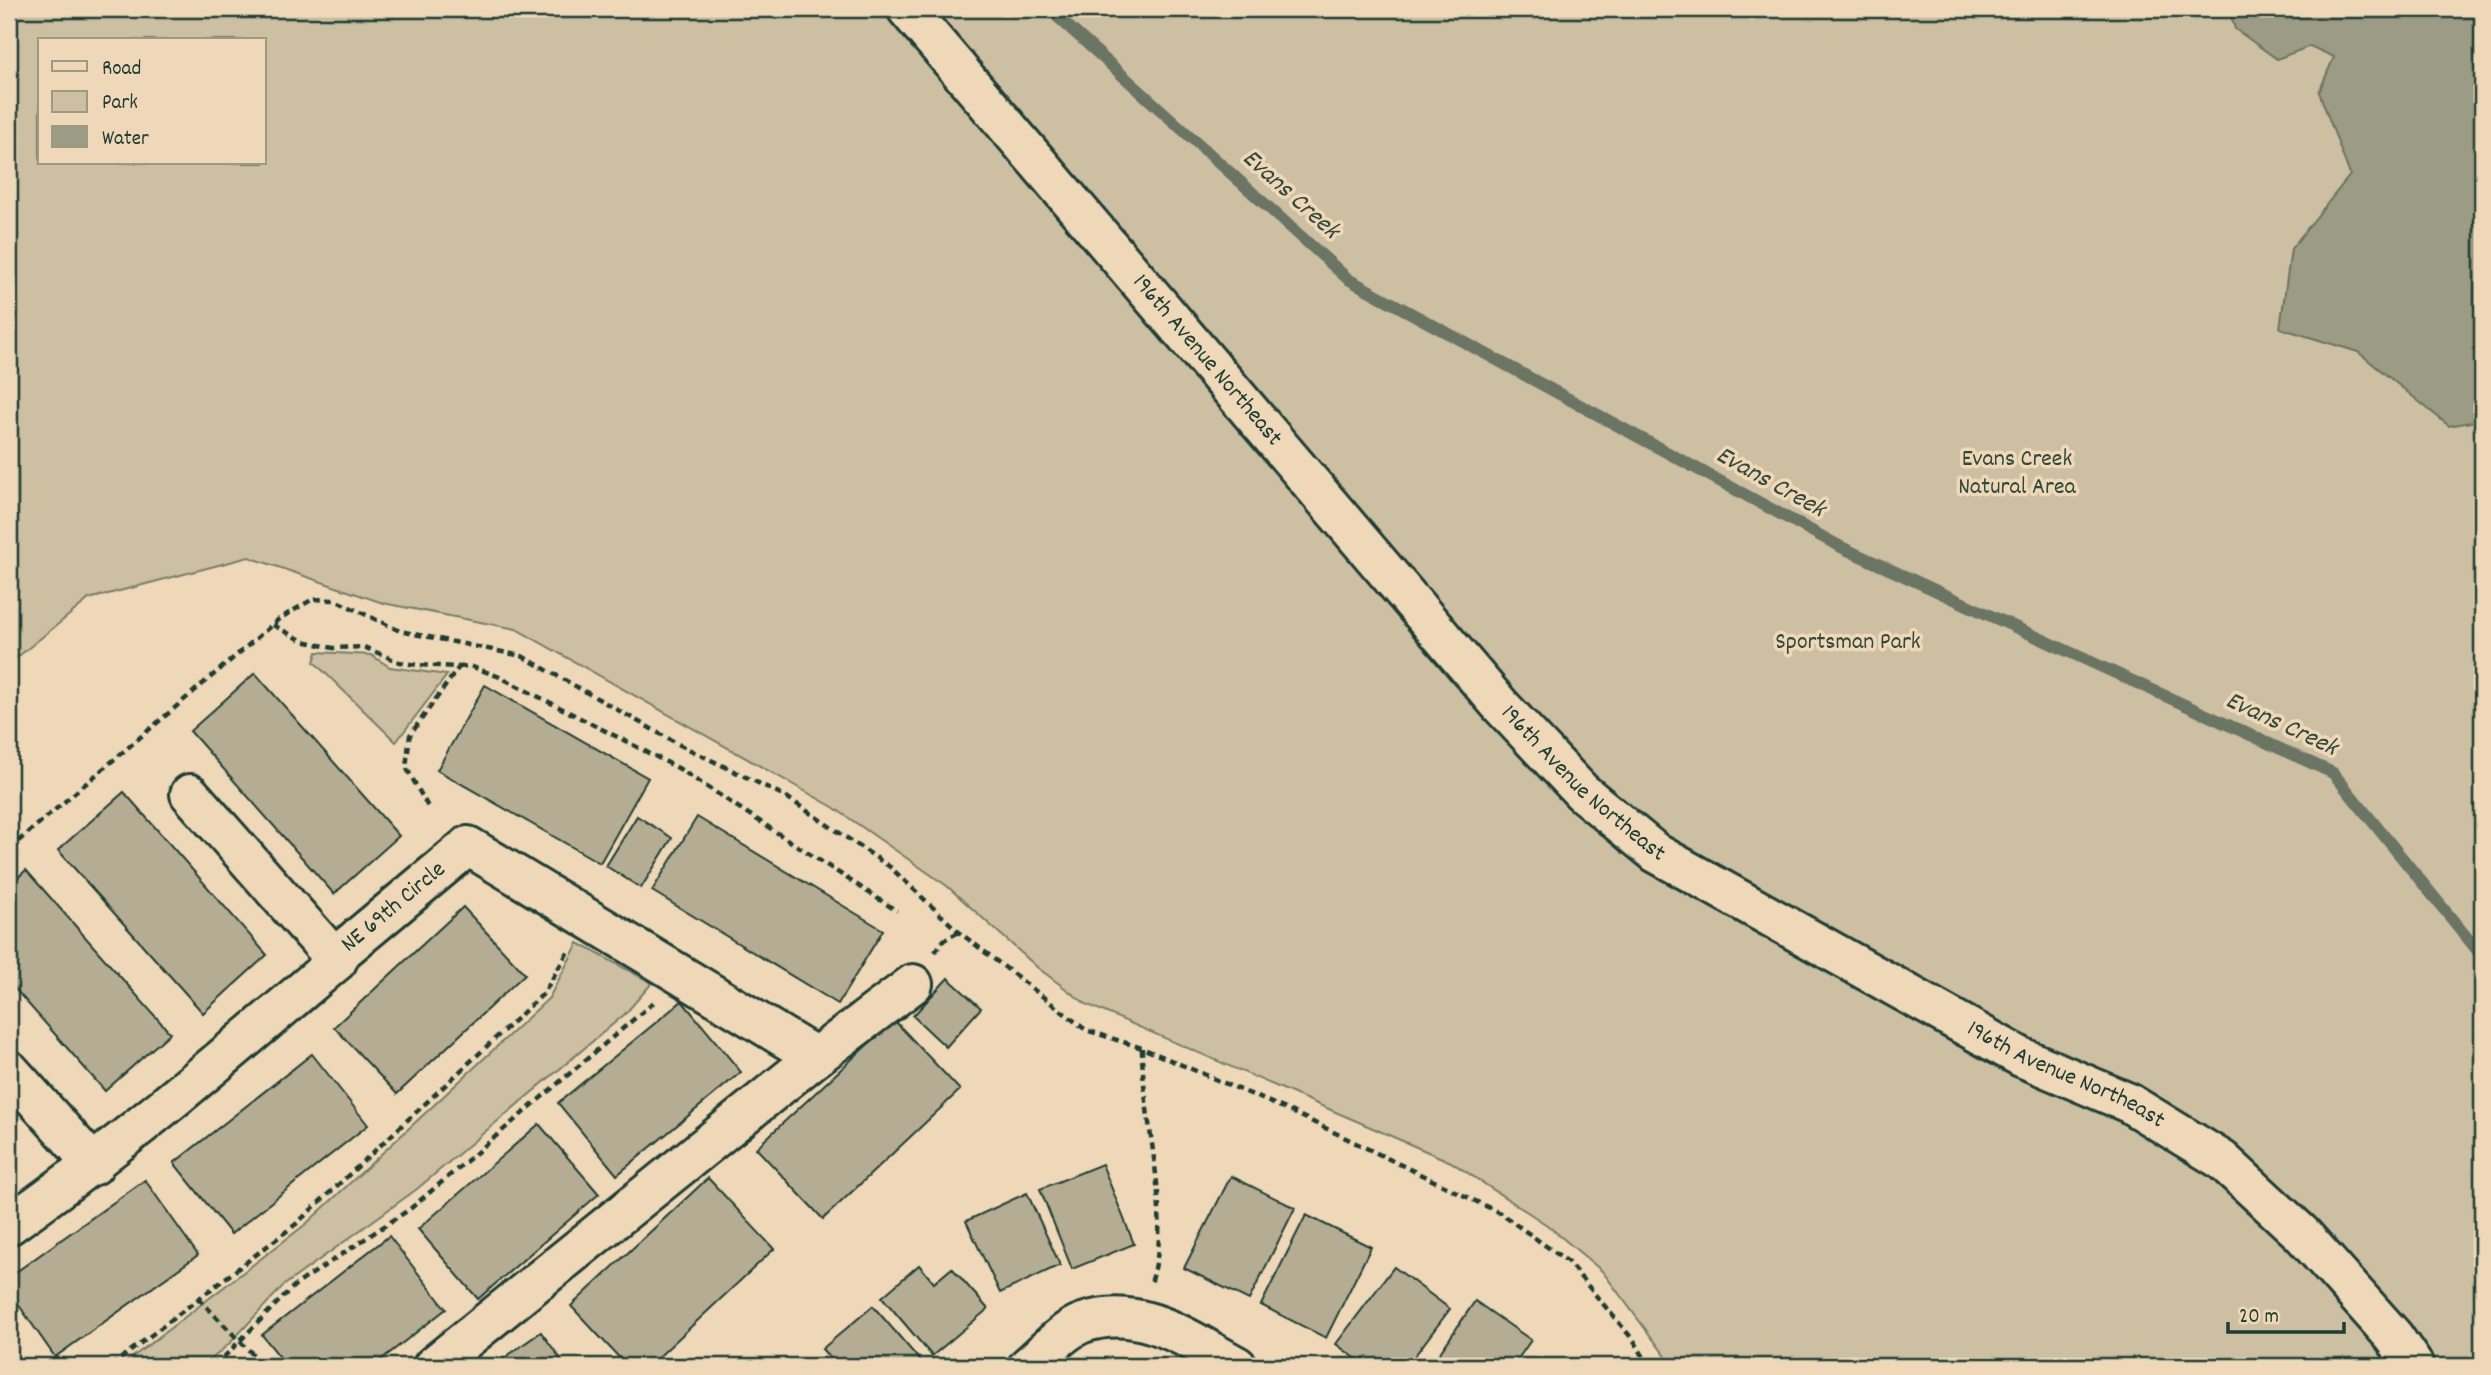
<svg xmlns="http://www.w3.org/2000/svg" width="2491" height="1375" viewBox="0 0 2491 1375" font-family="Dekko,sans-serif">
<style>
.green{fill:#ccbfa2;stroke:#767e6b;stroke-width:2;fill-rule:evenodd}
.water{fill:#9c9b83;stroke:#6a7563;stroke-width:2}
.lines{fill:none;stroke-linecap:round;stroke-linejoin:round}
.stream{stroke:#6a7563;stroke-width:12}
.building{fill:#b4ad93;stroke:#1f3d34;stroke-width:2}
.minor-casing{stroke:#1f3d34;stroke-width:44}
.path{stroke:#1f3d34;stroke-width:4.5;stroke-dasharray:7 5;stroke-linecap:butt}
.minor{stroke:#eed8b7;stroke-width:38}
.labels{text-anchor:middle;dominant-baseline:central;stroke-width:7;stroke-linejoin:round;paint-order:stroke}
.street-label{font-size:24px;fill:#1f3d34;stroke:#eed8b7}
.park-label{font-size:24px;fill:#304a3f;stroke:#eed8b7}
.water-label{font-size:26px;font-style:italic;fill:#324b40;stroke:#eed8b7}
</style>
<rect width="100%" height="100%" fill="#eed8b7"/>
<filter id="ink" filterUnits="userSpaceOnUse"><feTurbulence type="fractalNoise" baseFrequency=".0143" numOctaves="2"/><feDisplacementMap in="SourceGraphic" scale="14" xChannelSelector="R" yChannelSelector="G"/><feConvolveMatrix kernelMatrix="1 2 1 2 8 2 1 2 1" color-interpolation-filters="sRGB"/></filter>
<g filter="url(#ink)">
<g class="green">
<path d="M9,9H2482V1366H1673L1602,1271L1547,1225L1451,1162L1086,1004L1038,968L947,886L833,807L516,629L383,603L249,557L89,599L9,664ZM40,40H264V163H40Z"/>
<path d="M317,652L371,655L390,667L447,675L396,742L314,662Z"/>
<path d="M578,943L652,983L625,1014L417,1189L283,1286L231,1342L204,1366H121L306,1224L549,998Z"/>
</g>
<path class="water" d="M2229,9H2482V420L2449,426L2358,352L2280,328L2291,249L2350,175L2319,92L2334,57L2310,46L2277,59L2235,29Z"/>
<g class="lines">
<path class="stream" d="M1049,9L1348,279L1841,547L2333,773L2482,956"/>
</g>
<g class="building">
<path d="M255,673L399,836L334,894L190,731Z"/>
<path d="M485,685L648,778L600,863L437,770Z"/>
<path d="M124,792L267,955L203,1013L58,850Z"/>
<path d="M637,816L672,838L641,888L606,866Z"/>
<path d="M697,817L883,930L838,1004L652,891Z"/>
<path d="M26,870L170,1033L105,1091L9,982V886Z"/>
<path d="M463,907L525,974L397,1094L334,1027Z"/>
<path d="M948,978L981,1008L946,1047L913,1016Z"/>
<path d="M682,1001L741,1072L617,1175L558,1103Z"/>
<path d="M894,1020L960,1090L823,1219L756,1148Z"/>
<path d="M312,1054L368,1125L231,1234L174,1163Z"/>
<path d="M539,1124L599,1194L478,1299L418,1229Z"/>
<path d="M9,1136L18,1146L9,1154Z"/>
<path d="M1102,1164L1134,1244L1072,1269L1040,1189Z"/>
<path d="M1231,1176L1295,1208L1249,1300L1184,1268Z"/>
<path d="M708,1178L774,1249L649,1366H627L571,1306Z"/>
<path d="M145,1180L198,1255L55,1357L9,1291V1277Z"/>
<path d="M1027,1193L1060,1265L1000,1293L966,1221Z"/>
<path d="M1306,1215L1371,1247L1326,1338L1261,1305Z"/>
<path d="M389,1236L446,1309L373,1366H287L262,1335Z"/>
<path d="M919,1265L934,1283L952,1268L988,1309L932,1356L882,1297Z"/>
<path d="M1394,1267L1450,1309L1407,1366H1366L1336,1344Z"/>
<path d="M1475,1301L1531,1340L1513,1366H1431Z"/>
<path d="M873,1306L924,1365L923,1366H837L822,1349Z"/>
<path d="M541,1332L566,1366H493Z"/>
</g>
<g class="lines">
<defs>
<g id="minor">
<path id="s1" d="M907,9L1500,705L1582,792L1656,853L2021,1057L2129,1103L2222,1160L2302,1234L2394,1337L2414,1366"/>
<path d="M190,794L337,961"/>
<path d="M9,1070L94,1165"/>
<path id="s2" d="M9,1225C124,1144 230,1052 337,961L342,951L468,846L816,1057"/>
<path d="M433,1366L816,1057L913,984"/>
<path d="M1028,1366C1044,1353 1063,1330 1083,1323C1140,1303 1189,1340 1237,1366"/>
</g>
</defs>
<use href="#minor" class="minor-casing"/>
<g class="path">
<path d="M273,625L303,641L333,648L364,647L399,662L417,665L459,667L410,735L406,767L428,807"/>
<path d="M459,667L470,666L500,677L678,768L897,911"/>
<path d="M9,849L279,619L313,599L335,600L400,631L522,656L680,745L785,796L890,867L959,932L1086,1030L1142,1048L1288,1110L1500,1213L1567,1261L1635,1342L1649,1366"/>
<path d="M935,952L944,940L959,932"/>
<path d="M1142,1048C1142,1122 1174,1213 1151,1283"/>
<path d="M198,1298L264,1366"/>
<path d="M111,1366L296,1224L544,993L569,950"/>
<path d="M215,1366L294,1286L410,1209L654,1002"/>
</g>
<use href="#minor" class="minor"/>
</g>
</g>
<g class="labels">
<g class="street-label">
<text stroke="none"><textPath href="#s1" startOffset="462">196th Avenue Northeast</textPath></text>
<text stroke="none"><textPath href="#s1" startOffset="1029">196th Avenue Northeast</textPath></text>
<text stroke="none"><textPath href="#s2" startOffset="500">NE 69th Circle</textPath></text>
<text stroke="none"><textPath href="#s1" startOffset="1596">196th Avenue Northeast</textPath></text>
</g>
<g class="park-label">
<text x="2017" y="460">Evans Creek<tspan x="2017" dy="28">Natural Area</tspan></text>
<text x="1848" y="643">Sportsman Park</text>
</g>
<g class="water-label">
<text transform="translate(1290 195) rotate(42)">Evans Creek</text>
<text transform="translate(1770 483) rotate(29)">Evans Creek</text>
<text transform="translate(2281 725) rotate(25)">Evans Creek</text>
</g>
</g>
<rect width="2491" height="1375" fill="none" stroke="#eed8b7" stroke-width="35"/>
<rect x="18" y="18" width="2456" height="1340" fill="none" stroke="#1f3d34" stroke-width="2.5" filter="url(#ink)"/>
<rect x="38" y="38" width="228" height="126" fill="#eed8b7" stroke="#9b9a83" stroke-width="2"/>
<rect x="52" y="61" width="35" height="10" fill="#eed8b7" stroke="#9b9a83" stroke-width="2"/>
<text x="102" y="74" font-size="21" fill="#1f3d34">Road</text>
<rect x="52" y="91" width="35" height="21" fill="#ccbfa2" stroke="#9b9a83" stroke-width="2"/>
<text x="102" y="108" font-size="21" fill="#1f3d34">Park</text>
<rect x="52" y="126" width="35" height="21" fill="#9c9b83" stroke="#9b9a83" stroke-width="2"/>
<text x="102" y="144" font-size="21" fill="#1f3d34">Water</text>
<path d="M2228 1322v10h116v-10" fill="none" stroke="#1f3d34" stroke-width="3.5"/>
<text x="2239" y="1322" font-size="21" fill="#1f3d34" stroke="#eed8b7" stroke-width="5" paint-order="stroke">20 m</text>
</svg>
